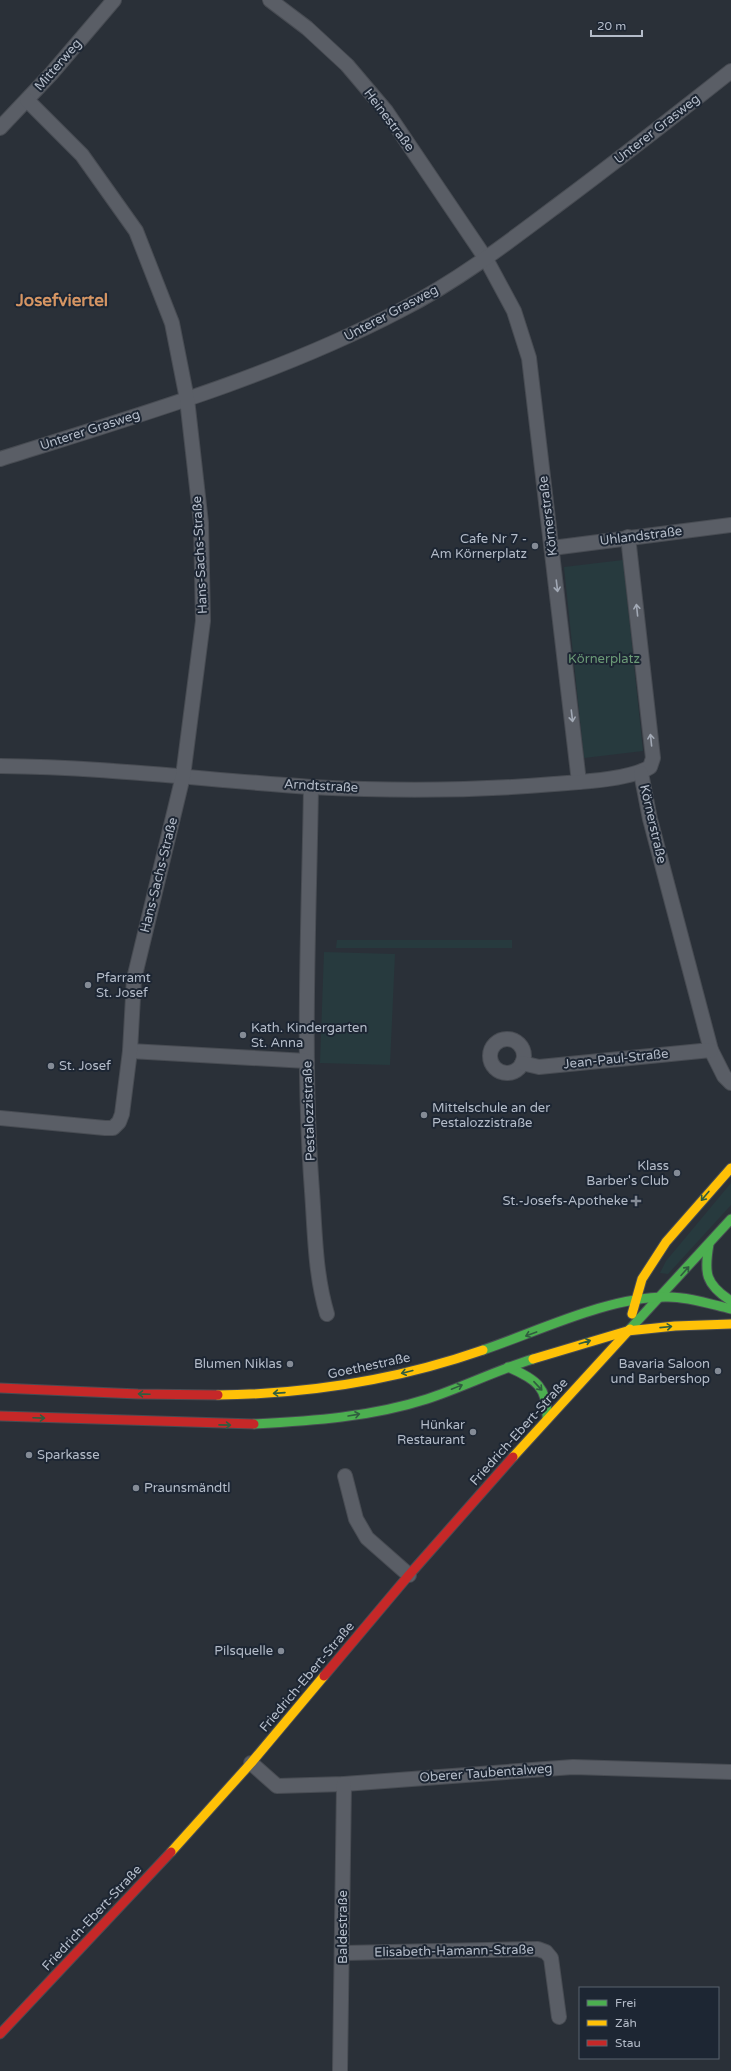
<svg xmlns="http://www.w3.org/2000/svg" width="731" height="2071" viewBox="0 0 731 2071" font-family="'Varela Round',sans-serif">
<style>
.green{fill:#273a3e}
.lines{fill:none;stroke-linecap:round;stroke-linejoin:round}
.street-casing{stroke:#484c53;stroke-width:16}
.fast-casing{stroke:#484c53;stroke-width:11}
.slow-casing{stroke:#484c53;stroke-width:11}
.jam-casing{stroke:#484c53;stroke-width:11}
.street{stroke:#5a5e66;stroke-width:14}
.fast{stroke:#4caf50;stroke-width:9}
.slow{stroke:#ffc107;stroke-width:9}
.jam{stroke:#c62828;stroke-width:9}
.oneway{stroke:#a2a9b5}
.oneway2{stroke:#305d3f}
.poi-dot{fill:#848b96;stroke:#1d2633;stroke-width:1.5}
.labels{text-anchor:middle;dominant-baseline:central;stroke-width:4;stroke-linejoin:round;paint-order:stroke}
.street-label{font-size:13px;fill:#b4bcc9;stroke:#1d2633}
.poi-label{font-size:13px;fill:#b4bcc9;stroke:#1d2633;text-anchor:end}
.park-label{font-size:13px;fill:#6b9a76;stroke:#1d2633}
.district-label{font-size:17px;font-weight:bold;fill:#d59563;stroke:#1d2633}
</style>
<rect width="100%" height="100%" fill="#2a3038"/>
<g class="green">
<path d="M623,560L643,751L584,758L564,567Z"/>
<path d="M337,940H512V948H336Z"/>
<path d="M324,952L395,954L390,1065L320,1063Z"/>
<path d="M731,1183V1205L668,1274L660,1273L666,1261Z"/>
</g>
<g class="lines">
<defs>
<g id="street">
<path d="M270,0L307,28L347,65L386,111L486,259L514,311L529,358L579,782"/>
<path d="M0,128L51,74L114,0"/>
<path d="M0,459C136,416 275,376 401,310C456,282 506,244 555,207C614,163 673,117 731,71"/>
<path d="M552,548L731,525"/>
<path d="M0,766C104,767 207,780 311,787C392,791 473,791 554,784C579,782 629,780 650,767L653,758L628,537"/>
<path d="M641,773L650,819L711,1050L724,1076L731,1083"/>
<path d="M311,787C309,921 302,1057 312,1191C315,1232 315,1274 327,1314"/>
<circle cx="507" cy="1056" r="17"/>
<path d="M130,1051L307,1061"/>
<path d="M522,1063L539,1067L711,1050"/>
<path d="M0,1118L105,1128H113L119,1122L122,1114L130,1051L134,979L183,776L203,621L201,523L187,399L172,323L136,231L82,155L27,100"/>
<path d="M345,1476L356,1519L367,1538L409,1575"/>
<path d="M251,1763L277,1786L344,1784L573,1767L731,1772"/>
<path d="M343,1953L538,1949L546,1952L551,1958L559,2017"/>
<path d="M340,2071L344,1784"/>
</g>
<g id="fast">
<path d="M709,1244C704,1273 705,1284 731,1301"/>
<path d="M630,1329L731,1219"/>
<path d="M483,1350C539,1331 610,1296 668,1297C689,1297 710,1304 731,1309"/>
<path d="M508,1367C536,1379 548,1387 547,1419"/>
<path d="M254,1424C312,1421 371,1417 427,1399C463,1387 497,1370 533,1359"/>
</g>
<g id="slow">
<path d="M632,1314L642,1279L666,1242L731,1168"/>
<path d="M533,1359L627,1331L675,1326L731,1324"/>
<path d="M218,1395C309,1394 397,1380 483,1350"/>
<path d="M513,1457L630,1329"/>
<path d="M171,1852L251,1763L324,1676"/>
</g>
<g id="jam">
<path d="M0,1388L138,1394L218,1395"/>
<path d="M0,1416L254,1424"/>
<path d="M324,1676L409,1575L513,1457"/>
<path d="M0,2034L171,1852"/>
</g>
</defs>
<use href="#street" class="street-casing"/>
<use href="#fast" class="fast-casing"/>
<use href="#slow" class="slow-casing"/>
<use href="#jam" class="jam-casing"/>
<use href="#street" class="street"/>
<use href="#fast" class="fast"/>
<use href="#slow" class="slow"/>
<use href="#jam" class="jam"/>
</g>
<defs><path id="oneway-shaft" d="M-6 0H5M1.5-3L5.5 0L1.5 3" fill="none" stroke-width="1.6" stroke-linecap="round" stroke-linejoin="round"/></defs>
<g class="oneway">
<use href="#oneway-shaft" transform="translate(557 586) rotate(83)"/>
<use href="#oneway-shaft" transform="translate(637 610) rotate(-96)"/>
<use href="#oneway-shaft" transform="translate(572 716) rotate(83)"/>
<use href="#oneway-shaft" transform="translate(651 740) rotate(-96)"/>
</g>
<g class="oneway2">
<use href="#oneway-shaft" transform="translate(705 1196) rotate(130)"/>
<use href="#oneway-shaft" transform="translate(685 1271) rotate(-48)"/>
<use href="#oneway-shaft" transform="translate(666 1327) rotate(-6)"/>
<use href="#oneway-shaft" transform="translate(531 1334) rotate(160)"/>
<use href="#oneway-shaft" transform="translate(585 1342) rotate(-16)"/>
<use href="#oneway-shaft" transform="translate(407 1372) rotate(166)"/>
<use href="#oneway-shaft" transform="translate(538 1386) rotate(47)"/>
<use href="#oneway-shaft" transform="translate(457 1387) rotate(-22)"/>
<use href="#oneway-shaft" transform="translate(279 1393) rotate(176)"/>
<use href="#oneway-shaft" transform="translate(144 1394) rotate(-178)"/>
<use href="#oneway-shaft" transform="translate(354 1415) rotate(-10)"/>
<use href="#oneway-shaft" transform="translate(39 1418) rotate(2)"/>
<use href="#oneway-shaft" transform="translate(225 1425) rotate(1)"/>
</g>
<g class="poi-dot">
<circle cx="535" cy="546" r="4"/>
<circle cx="88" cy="985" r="4"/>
<circle cx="243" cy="1035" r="4"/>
<circle cx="51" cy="1066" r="4"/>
<circle cx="424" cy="1115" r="4"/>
<circle cx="677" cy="1173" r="4"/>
<path d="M634 1195h4v4h4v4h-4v4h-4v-4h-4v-4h4z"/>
<circle cx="290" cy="1364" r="4"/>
<circle cx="718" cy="1371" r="4"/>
<circle cx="473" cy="1432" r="4"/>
<circle cx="29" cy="1455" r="4"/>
<circle cx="136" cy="1488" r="4"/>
<circle cx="281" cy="1651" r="4"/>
</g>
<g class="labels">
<g class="street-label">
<text transform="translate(58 65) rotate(-49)">Mitterweg</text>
<text transform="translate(389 120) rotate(53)">Heinestraße</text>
<text transform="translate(657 129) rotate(-38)">Unterer Grasweg</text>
<text transform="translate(391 313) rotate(-28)">Unterer Grasweg</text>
<text transform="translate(90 430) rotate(-18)">Unterer Grasweg</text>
<text transform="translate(548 516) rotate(-97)">Körnerstraße</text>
<text transform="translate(641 536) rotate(-7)">Uhlandstraße</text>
<text transform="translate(200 555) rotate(-93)">Hans-Sachs-Straße</text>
<text transform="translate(321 786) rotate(3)">Arndtstraße</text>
<text transform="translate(653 824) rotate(77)">Körnerstraße</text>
<text transform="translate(159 875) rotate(-76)">Hans-Sachs-Straße</text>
<text transform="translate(616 1059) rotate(-6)">Jean-Paul-Straße</text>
<text transform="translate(309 1111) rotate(-92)">Pestalozzistraße</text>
<text transform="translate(369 1366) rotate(-12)">Goethestraße</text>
<text transform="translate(519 1432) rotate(-48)">Friedrich-Ebert-Straße</text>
<text transform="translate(307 1677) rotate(-50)">Friedrich-Ebert-Straße</text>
<text transform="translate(486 1773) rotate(-4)">Oberer Taubentalweg</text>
<text transform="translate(92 1918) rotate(-47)">Friedrich-Ebert-Straße</text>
<text transform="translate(343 1927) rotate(-90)">Baldestraße</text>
<text transform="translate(454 1951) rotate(-1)">Elisabeth-Hamann-Straße</text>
</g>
<g class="poi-label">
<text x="527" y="539">Cafe Nr 7 -<tspan x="527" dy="15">Am Körnerplatz</tspan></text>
<text x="96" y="978" text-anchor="start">Pfarramt<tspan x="96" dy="15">St. Josef</tspan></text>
<text x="251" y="1028" text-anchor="start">Kath. Kindergarten<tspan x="251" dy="15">St. Anna</tspan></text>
<text x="59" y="1066" text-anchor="start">St. Josef</text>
<text x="432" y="1108" text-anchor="start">Mittelschule an der<tspan x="432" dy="15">Pestalozzistraße</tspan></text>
<text x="669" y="1166">Klass<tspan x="669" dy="15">Barber's Club</tspan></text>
<text x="628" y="1201">St.-Josefs-Apotheke</text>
<text x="282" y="1364">Blumen Niklas</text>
<text x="710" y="1364">Bavaria Saloon<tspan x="710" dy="15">und Barbershop</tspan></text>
<text x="465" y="1425">Hünkar<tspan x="465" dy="15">Restaurant</tspan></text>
<text x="37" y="1455" text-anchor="start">Sparkasse</text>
<text x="144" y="1488" text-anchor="start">Praunsmändtl</text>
<text x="273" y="1651">Pilsquelle</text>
</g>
<g class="park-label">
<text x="604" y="659">Körnerplatz</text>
</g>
<g class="district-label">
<text x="62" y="300">Josefviertel</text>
</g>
</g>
<rect x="579" y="1987" width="140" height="72" fill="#1d2633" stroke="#59626f"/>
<rect x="587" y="2000" width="20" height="6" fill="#4caf50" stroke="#59626f"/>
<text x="615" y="2007" font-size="12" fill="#b4bcc9">Frei</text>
<rect x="587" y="2020" width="20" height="6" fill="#ffc107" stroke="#59626f"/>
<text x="615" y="2027" font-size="12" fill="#b4bcc9">Zäh</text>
<rect x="587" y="2040" width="20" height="6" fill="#c62828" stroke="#59626f"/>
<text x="615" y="2047" font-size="12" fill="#b4bcc9">Stau</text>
<path d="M591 30v6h51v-6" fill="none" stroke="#b4bcc9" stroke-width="2"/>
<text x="597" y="30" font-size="12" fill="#b4bcc9" stroke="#1d2633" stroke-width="3" paint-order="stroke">20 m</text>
</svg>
